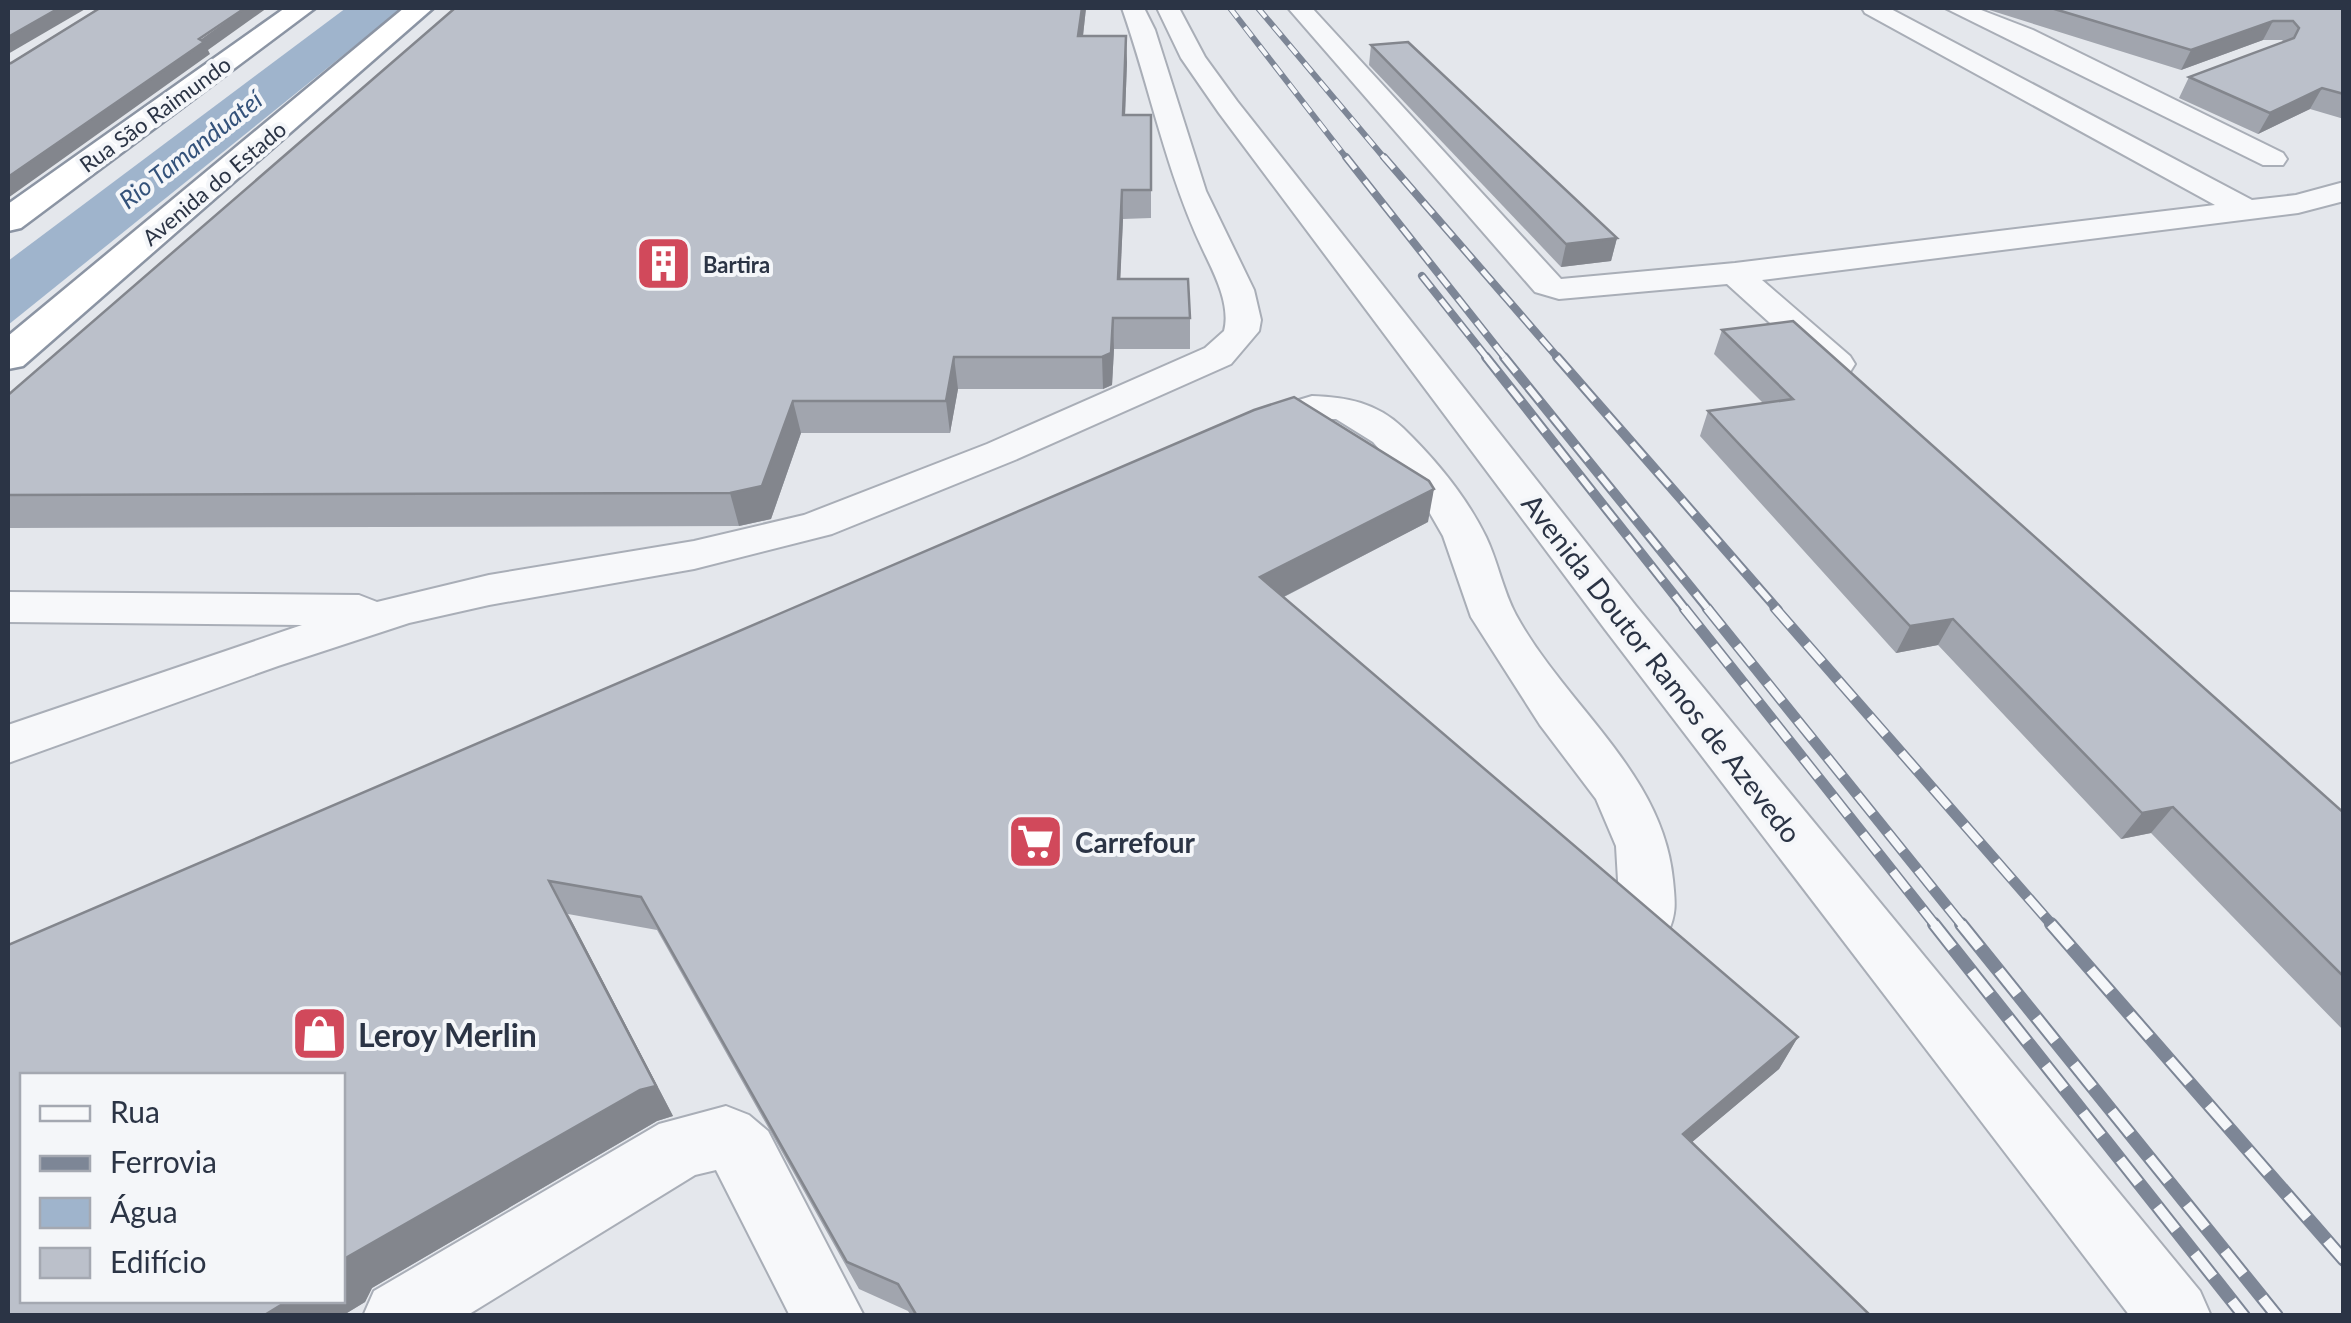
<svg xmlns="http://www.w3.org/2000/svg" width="2351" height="1323" viewBox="0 0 2351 1323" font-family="Lato,sans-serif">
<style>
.water{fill:#9fb4cc}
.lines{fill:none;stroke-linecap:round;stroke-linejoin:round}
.minor-casing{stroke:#a9aeb7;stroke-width:4}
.highway-casing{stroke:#8b94a3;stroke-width:5}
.minor{fill:#f7f8fa;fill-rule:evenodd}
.highway{fill:#fff;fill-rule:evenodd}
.rail-far4-casing{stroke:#7d8696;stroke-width:6}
.rail-far3-casing{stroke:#7d8696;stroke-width:8}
.rail-far2-casing{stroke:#7d8696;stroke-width:10}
.rail-far1-casing{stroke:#7d8696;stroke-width:11}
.rail-casing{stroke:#7d8696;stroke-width:14}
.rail-far4{stroke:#f4f6f9;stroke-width:4;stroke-dasharray:12;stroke-linecap:butt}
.rail-far3{stroke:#f4f6f9;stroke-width:5;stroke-dasharray:15;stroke-linecap:butt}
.rail-far2{stroke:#f4f6f9;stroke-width:6;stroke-dasharray:19;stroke-linecap:butt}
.rail-far1{stroke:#f4f6f9;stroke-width:8;stroke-dasharray:24;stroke-linecap:butt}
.rail{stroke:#f4f6f9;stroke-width:10;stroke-dasharray:30;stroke-linecap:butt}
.wall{fill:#a1a5ae}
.shaded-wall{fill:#83868d}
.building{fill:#bbc0ca;stroke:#83868d;stroke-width:2.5}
.labels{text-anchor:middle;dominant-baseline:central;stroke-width:8;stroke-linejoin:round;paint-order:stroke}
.far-street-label{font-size:22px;fill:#2b3445;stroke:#f4f6f9}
.far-poi-label{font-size:22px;font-weight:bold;fill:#2b3445;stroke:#f4f6f9;text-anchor:start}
.far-water-label{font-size:25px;font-style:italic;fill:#34527a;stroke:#f4f6f9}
.street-label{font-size:28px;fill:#2b3445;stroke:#f4f6f9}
.poi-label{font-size:28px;font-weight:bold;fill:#2b3445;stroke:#f4f6f9;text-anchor:start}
.near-poi-label{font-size:32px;font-weight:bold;fill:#2b3445;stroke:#f4f6f9;text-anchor:start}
</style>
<rect width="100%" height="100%" fill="#e4e7ec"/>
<path class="water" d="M346,8H402L8,325V261Z"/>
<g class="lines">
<defs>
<g id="minor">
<path d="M1122,8H1144L1155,30L1206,191L1254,290L1261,320L1259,331L1231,364L1015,460L832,534L694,569L489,605L409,623L278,666L8,763V725L302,625L8,622V592L359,595L377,602L489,575L694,541L804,515L987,444L1205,348L1224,331C1231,305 1214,273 1203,250C1166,172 1150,88 1122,8Z"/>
<path d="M1157,8H1179L1205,57L1237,101L1636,606L2200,1291L2211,1316H2130L1604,628L1219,113L1181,58Z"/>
<path d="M1288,8H1312L1561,279L1735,263L2215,205L1865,13L1862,8H1889L2252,200L2296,195L2344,182V201L2298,213L1762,280L1850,356L1855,364L1850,372L1837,375L1824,372L1727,284L1559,299L1535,292Z"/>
<path d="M1945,8H1976L2033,30L2283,153L2287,159L2283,165H2263Z"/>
<path d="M1312,396C1347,397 1377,403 1403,428C1435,459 1466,496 1486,537C1498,562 1503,591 1516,615C1566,706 1663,773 1673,880C1675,901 1677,913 1668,932L1648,939L1628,932L1620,915L1616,846L1596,799L1540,725L1471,617L1443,536L1420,496L1373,442L1336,419H1315L1250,439L1236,435L1231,427L1236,419Z"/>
<path d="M726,1106L749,1115L768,1131L864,1316H790L716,1170L695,1175L466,1316H363L374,1291L659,1124Z"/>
</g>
<g id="highway">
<path d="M285,8H315L21,228L8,231V204Z"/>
<path d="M404,8H433L23,366L8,369V336Z"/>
</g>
</defs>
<use href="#minor" class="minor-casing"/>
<use href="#highway" class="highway-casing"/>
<use href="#minor" class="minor"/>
<use href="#highway" class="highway"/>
<defs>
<g id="rail-far4">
<path d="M1230,8L1348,160"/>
<path d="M1258,8L1386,160"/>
</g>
<g id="rail-far3">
<path d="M1346,157L1506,359"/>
<path d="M1384,157L1559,359"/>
<path d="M1422,276L1488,359"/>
</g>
<g id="rail-far2">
<path d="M1486,357L1686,610"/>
<path d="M1504,357L1709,610"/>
<path d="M1557,357L1778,610"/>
</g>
<g id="rail-far1">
<path d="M1684,608L1936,926"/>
<path d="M1707,608L1963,926"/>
<path d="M1775,608L2053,926"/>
</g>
<g id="rail">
<path d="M1934,924L2244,1316"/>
<path d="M1961,924L2277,1316"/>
<path d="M2051,924L2344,1260"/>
</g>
</defs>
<use href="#rail-far4" class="rail-far4-casing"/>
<use href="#rail-far3" class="rail-far3-casing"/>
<use href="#rail-far2" class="rail-far2-casing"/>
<use href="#rail-far1" class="rail-far1-casing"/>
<use href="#rail" class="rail-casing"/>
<use href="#rail-far4" class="rail-far4"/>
<use href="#rail-far3" class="rail-far3"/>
<use href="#rail-far2" class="rail-far2"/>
<use href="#rail-far1" class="rail-far1"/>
<use href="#rail" class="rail"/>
</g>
<g class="wall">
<path d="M1086,8L1083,36L1127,62L1125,115H1151V218L1123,219L1120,279L1190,318V349H1114L1112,385L1103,389H958L950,433H801L771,519L739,526L8,528V395Z"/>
<path d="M1986,8H2344V119L2310,109L2258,134L2179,98L2189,77L2284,42L2282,40H2263L2181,70L1986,9Z"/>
<path d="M1371,45L1617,238L1611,261L1561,267L1369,65Z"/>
<path d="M1722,330L2344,813V1031L2151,833L2121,839L1938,645L1896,653L1700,436L1708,411L1763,403L1714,354Z"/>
<path d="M1428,522L1284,597L1798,1037L1779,1069L1692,1142L1871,1316H911L908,1311L859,1289L657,930L568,914L673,1116L657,1121L372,1288L365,1302L342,1316H8V945Z"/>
</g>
<g class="shaded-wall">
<path d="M59,8H87L8,54V37Z"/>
<path d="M245,8H267L208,50L210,54L8,198V177Z"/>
<path d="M1082,8H1086L1080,62L1078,36Z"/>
<path d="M2273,21L2263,40L2181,70L2191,50Z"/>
<path d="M1126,36L1127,62L1124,142L1123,115Z"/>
<path d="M2322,88L2310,109L2258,134L2270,113Z"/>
<path d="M1122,190L1123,219L1119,310L1118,279Z"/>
<path d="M1617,238L1611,261L1561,267L1566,244Z"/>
<path d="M1113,318L1114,349L1112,385L1103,389L1102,357Z"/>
<path d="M954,357L958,389L950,433L946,401Z"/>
<path d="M793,401L801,433L771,519L739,526L730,493Z"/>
<path d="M1434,489L1428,522L1258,610L1260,577Z"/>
<path d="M1953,619L1938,645L1896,653L1910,626Z"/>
<path d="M2173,807L2151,833L2121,839L2142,813Z"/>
<path d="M568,914L673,1116L657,1121L372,1288L365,1302L342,1316H263L289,1300H342V1260L640,1090Z"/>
<path d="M1798,1037L1779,1069L1666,1164L1683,1134Z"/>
</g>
<g class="building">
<path d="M8,8H59L8,37Z"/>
<path d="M100,8H245L199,39L204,42L8,177V64L11,63Z"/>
<path d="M455,8H1082L1078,36H1126L1123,115H1151V190H1122L1118,279H1188L1190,318H1113L1111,353L1102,357H954L946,401H793L762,486L730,493L8,495V395Z"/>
<path d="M2051,8H2344V94L2322,88L2270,113L2189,77L2294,38L2299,28L2293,21H2273L2191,50Z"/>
<path d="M1408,42L1617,238L1566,244L1371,45Z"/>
<path d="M1793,321L2344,813V977L2173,807L2142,813L1953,619L1910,626L1708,411L1793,399L1722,330Z"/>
<path d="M1294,397L1429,481L1434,489L1260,577L1798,1037L1683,1134L1871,1316H917L898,1284L847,1262L641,897L549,881L656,1086L640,1090L342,1260V1076H22V1300H289L263,1316H8V945L1254,410Z"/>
</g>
<defs>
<symbol id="building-square" viewBox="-11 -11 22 22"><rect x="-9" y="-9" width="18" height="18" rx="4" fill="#d1495b" stroke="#f4f6f9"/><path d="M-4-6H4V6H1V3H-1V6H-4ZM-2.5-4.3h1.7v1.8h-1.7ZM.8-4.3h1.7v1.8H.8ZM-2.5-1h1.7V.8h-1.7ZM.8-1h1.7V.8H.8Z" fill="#fff"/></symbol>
<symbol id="supermarket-square" viewBox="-11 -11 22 22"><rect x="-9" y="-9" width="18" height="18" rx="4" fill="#d1495b" stroke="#f4f6f9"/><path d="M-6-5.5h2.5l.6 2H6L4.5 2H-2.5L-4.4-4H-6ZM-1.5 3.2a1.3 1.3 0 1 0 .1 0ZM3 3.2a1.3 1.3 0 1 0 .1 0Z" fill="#fff"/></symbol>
<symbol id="shop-square" viewBox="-11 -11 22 22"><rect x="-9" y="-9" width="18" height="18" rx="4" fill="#d1495b" stroke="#f4f6f9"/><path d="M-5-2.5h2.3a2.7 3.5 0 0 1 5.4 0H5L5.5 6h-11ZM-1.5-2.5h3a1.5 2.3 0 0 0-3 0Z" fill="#fff"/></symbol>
</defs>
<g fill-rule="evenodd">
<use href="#building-square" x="632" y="232" width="63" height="63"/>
<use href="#supermarket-square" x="1004" y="810" width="63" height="63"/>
<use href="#shop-square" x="288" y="1002" width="63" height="63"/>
</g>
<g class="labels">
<g class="far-street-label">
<text transform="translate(155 114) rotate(-36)">Rua São Raimundo</text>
<text transform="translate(214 183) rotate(-40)">Avenida do Estado</text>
</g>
<g class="far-poi-label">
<text x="703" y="264">Bartira</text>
</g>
<g class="far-water-label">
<text transform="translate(190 149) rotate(-38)">Rio Tamanduateí</text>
</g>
<g class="street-label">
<text transform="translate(1662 668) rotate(52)">Avenida Doutor Ramos de Azevedo</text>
</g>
<g class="poi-label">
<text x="1075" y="842">Carrefour</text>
</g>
<g class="near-poi-label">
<text x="358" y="1034">Leroy Merlin</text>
</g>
</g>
<rect width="2351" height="1323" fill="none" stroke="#2b3445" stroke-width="20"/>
<rect x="20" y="1073" width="325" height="230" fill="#f4f6f9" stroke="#a4a8b1" stroke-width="2.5"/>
<rect x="40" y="1106" width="50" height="15" fill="#f7f8fa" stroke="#a4a8b1" stroke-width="2.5"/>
<text x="110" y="1123" font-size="30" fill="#2b3445">Rua</text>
<rect x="40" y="1156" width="50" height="15" fill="#7d8696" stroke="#a4a8b1" stroke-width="2.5"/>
<text x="110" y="1173" font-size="30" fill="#2b3445">Ferrovia</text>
<rect x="40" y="1198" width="50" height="30" fill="#9fb4cc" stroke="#a4a8b1" stroke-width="2.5"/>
<text x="110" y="1223" font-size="30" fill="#2b3445">Água</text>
<rect x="40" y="1248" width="50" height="30" fill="#bbc0ca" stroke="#a4a8b1" stroke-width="2.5"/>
<text x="110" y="1273" font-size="30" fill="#2b3445">Edifício</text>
</svg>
